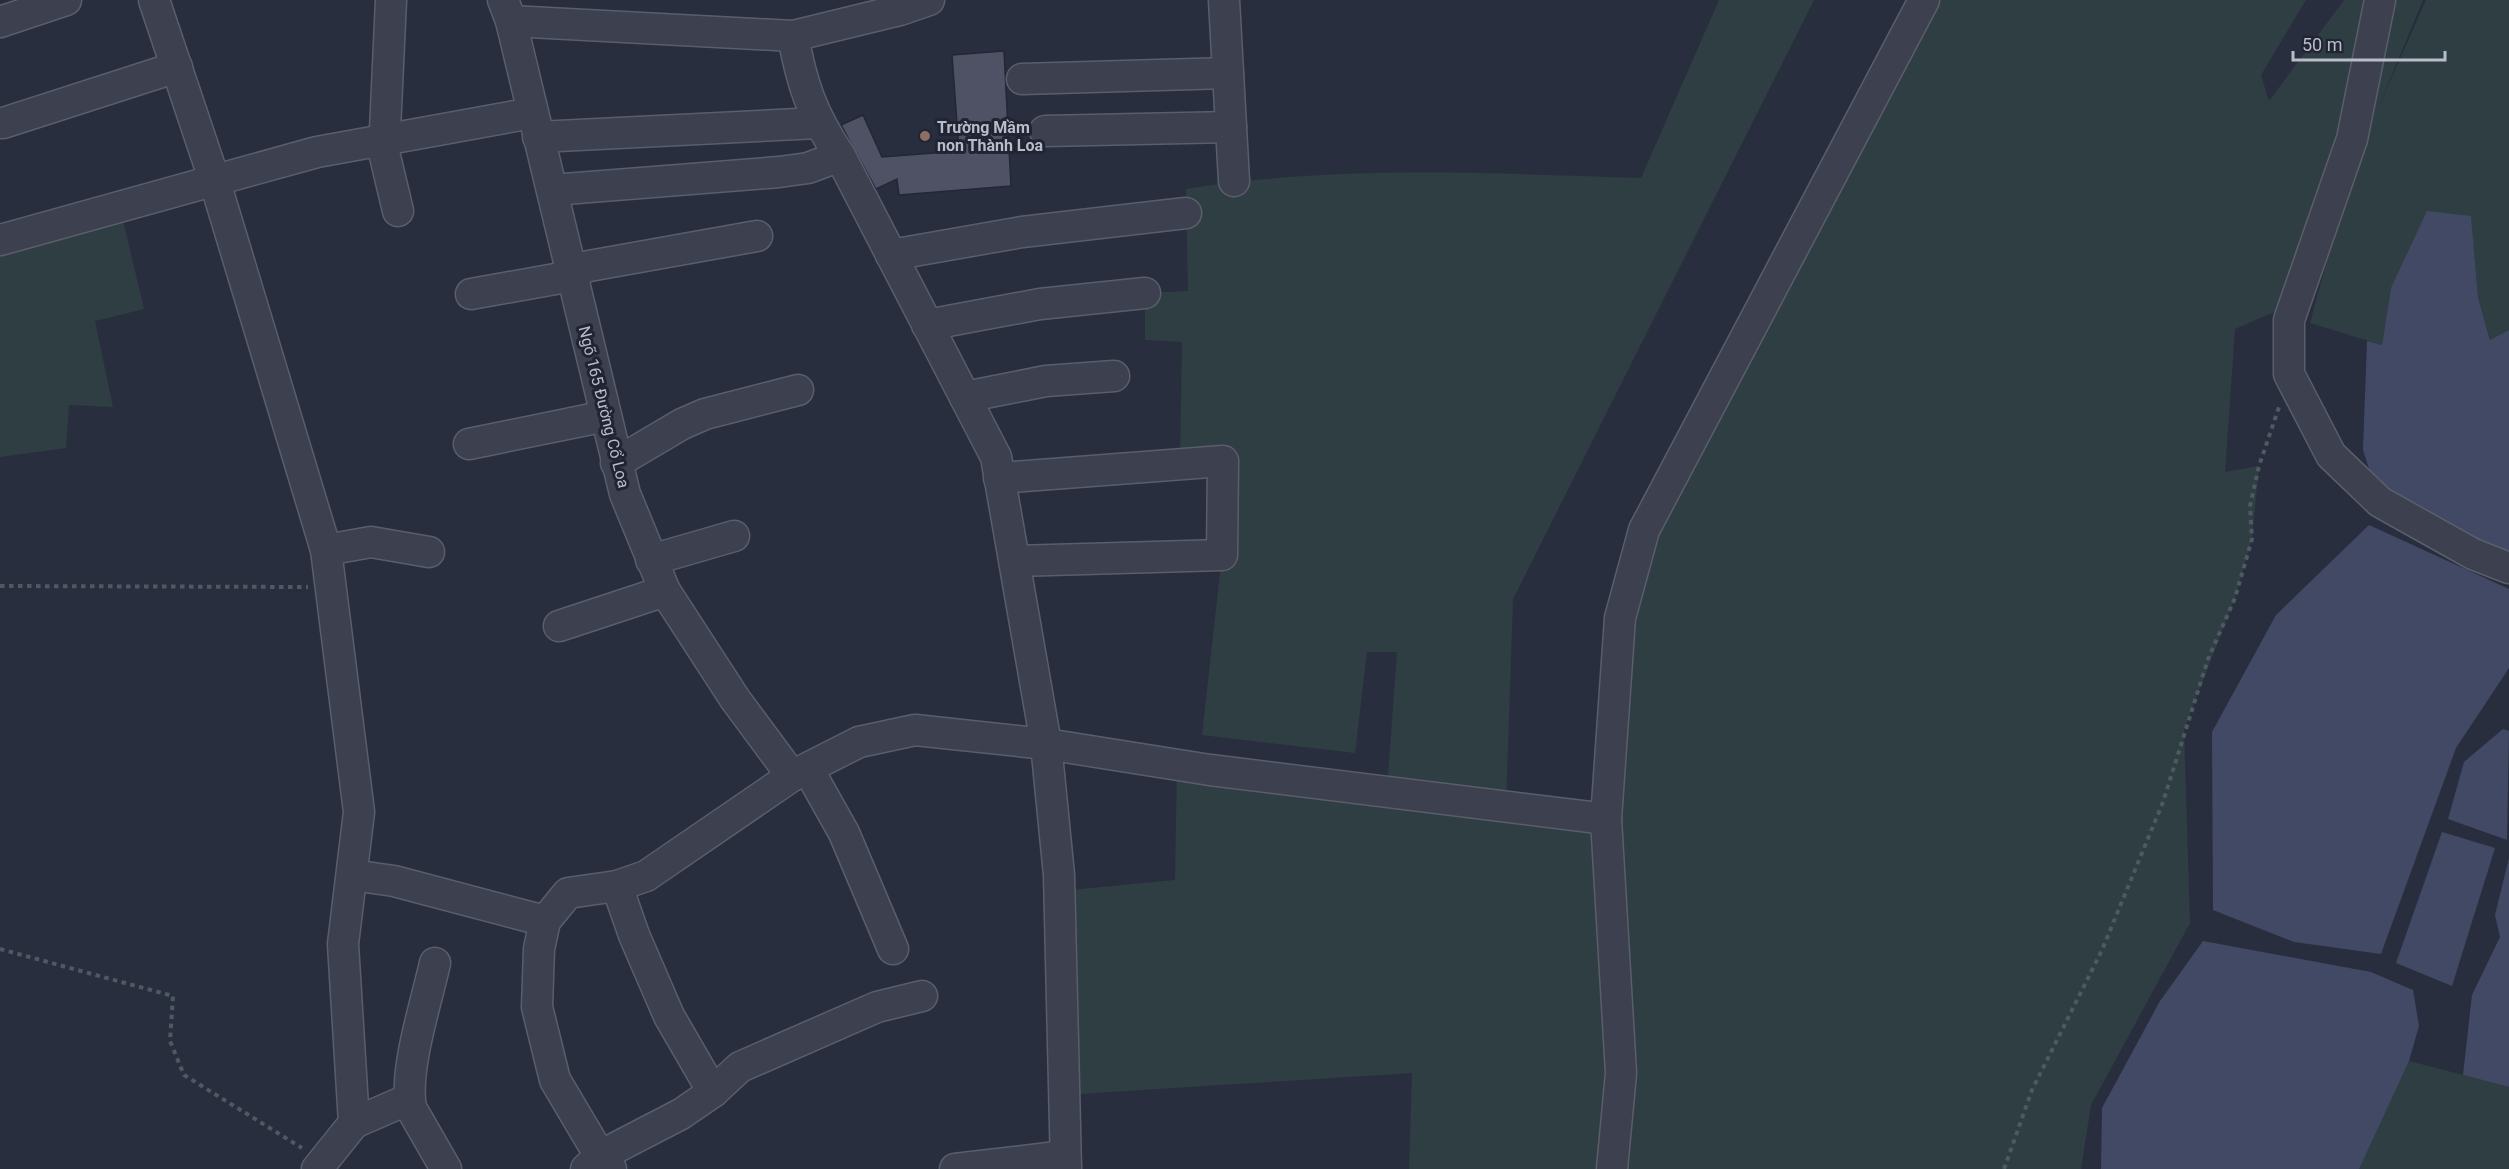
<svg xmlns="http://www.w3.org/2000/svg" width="2509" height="1169" viewBox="0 0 2509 1169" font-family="Roboto,sans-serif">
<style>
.green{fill:#2f3e43}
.water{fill:#414965}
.building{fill:#4e5264;stroke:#232735;stroke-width:1.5}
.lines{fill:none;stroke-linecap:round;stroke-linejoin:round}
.minor-casing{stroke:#5a5e6c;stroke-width:33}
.path{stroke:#4d5a60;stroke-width:4;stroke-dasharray:4.5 4.5;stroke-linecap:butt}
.minor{stroke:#3d404e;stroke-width:30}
.education-dot{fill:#8d6e63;stroke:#212533;stroke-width:2}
.labels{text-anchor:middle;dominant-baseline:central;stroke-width:6;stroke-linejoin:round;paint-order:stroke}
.poi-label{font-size:16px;font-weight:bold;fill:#b9bcc9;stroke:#212533;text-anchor:start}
.street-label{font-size:16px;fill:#b9bcc9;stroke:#212533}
</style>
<rect width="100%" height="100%" fill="#292e3e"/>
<g class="green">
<path d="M1719,0H1814L1513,599L1506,807L1606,819L1644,530L1924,0H2306L2261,75L2269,101L2344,0H2423L2376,113L2426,0H2509V330L2491,341L2478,297L2471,220L2391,288L2382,345L2310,323L2350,177L2295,303L2235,329L2225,472L2259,466L2252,539L2235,598L2184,729L2190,923L2091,1105L2081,1169H1409L1412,1073L1064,1095L1060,891L1175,880L1177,765L1387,791L1397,652H1367L1355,753L1202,735L1222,555L1223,461L1180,464L1182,342L1145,340V293L1188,291L1186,189C1334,165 1492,173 1641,178Z"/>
<path d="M120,208L144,309L95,321L113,407L69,405L66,448L0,457V240Z"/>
<path d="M2409,1061L2509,1087V1169H2359L2358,1161Z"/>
</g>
<g class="water">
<path d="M2427,211L2471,216L2478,297L2490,340L2509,330V568L2380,502L2363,450L2367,341L2382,345L2391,288Z"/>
<path d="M2369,525L2509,589V668L2456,748L2381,954L2294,942L2213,910L2212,732L2276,615Z"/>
<path d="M2503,729L2509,731L2507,840L2448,819L2464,762Z"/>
<path d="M2442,832L2495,848L2452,986L2396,963Z"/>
<path d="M2509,858V1087L2463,1075L2472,995L2500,937L2495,915Z"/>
<path d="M2203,941L2371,972L2413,990L2419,1026L2409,1061L2359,1169H2101L2102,1108L2160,1001Z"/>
</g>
<path class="building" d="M1004,51L1011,186L899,195L897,179L876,189L841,125L863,115L882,157L959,151L952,55Z"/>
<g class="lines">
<defs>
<g id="minor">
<path d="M154,0L215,182L326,550L359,812L343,944L354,1123L317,1169"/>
<path d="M391,0L384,152L398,211"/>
<path d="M503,0L511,21L625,494L665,591L735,699L792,776"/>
<path d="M1224,0L1234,181"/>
<path d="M2380,0L2352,139L2289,320V374L2331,455L2380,502L2473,554L2509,568"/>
<path d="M511,21L793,36L900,10L929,0"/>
<path d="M0,22L66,0"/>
<path d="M793,36C802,85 812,114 840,156L996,457L1046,744L1059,875L1066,1169"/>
<path d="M1022,79L1228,73"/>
<path d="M3,123L177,67"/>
<path d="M1045,131L1231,127"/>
<path d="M538,137L818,123"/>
<path d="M552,190L779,172L808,168L840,156"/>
<path d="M0,240L317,152L532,113"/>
<path d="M891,255L1022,232L1186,213"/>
<path d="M571,272L589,266L757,236"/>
<path d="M471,294L572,276"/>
<path d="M927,325L1040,304L1145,293"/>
<path d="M965,397L1046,381L1114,376"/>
<path d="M469,444L606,416"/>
<path d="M616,463L682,424L705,414L798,390"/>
<path d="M999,478L1223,461L1222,555L1015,561"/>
<path d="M326,550L371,542L429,552"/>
<path d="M651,560L734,536"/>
<path d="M559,626L665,591"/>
<path d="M808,769L844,833L893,949"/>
<path d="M352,875L394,881L545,921"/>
<path d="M617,886L634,935L669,1016L713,1092"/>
<path d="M435,963C426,1004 404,1069 411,1108L446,1169"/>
<path d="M354,1123L409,1099"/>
<path d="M586,1169L600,1156L681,1114L713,1092L740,1067L877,1007L922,996"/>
<path d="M611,1169L600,1156L555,1080L537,1007L539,949L545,921L568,893L617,886L646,876L792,776L859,742L915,730L1046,744L1210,770L1606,819"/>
<path d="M955,1169L1065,1156"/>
<path d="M1612,1169L1621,1073L1606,819L1620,618L1644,530L1924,0"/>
</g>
</defs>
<use href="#minor" class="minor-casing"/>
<g class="path">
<path d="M0,586L308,587"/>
<path d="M0,949L173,996L170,1041L184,1075L302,1148"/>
<path d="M2004,1169L2032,1090L2102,950L2163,802L2208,659L2235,598L2252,539L2250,506L2259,466L2279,407"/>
</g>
<use href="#minor" class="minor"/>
</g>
<circle class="education-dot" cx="925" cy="136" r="6"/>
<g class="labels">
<g class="poi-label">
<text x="937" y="127">Trường Mầm<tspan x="937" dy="18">non Thành Loa</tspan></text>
</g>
<g class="street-label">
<text transform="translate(604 407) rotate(76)">Ngõ 165 Đường Cổ Loa</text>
</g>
</g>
<path d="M2293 51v9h152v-9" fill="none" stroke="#b9bcc9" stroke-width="3"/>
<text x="2302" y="51" font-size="18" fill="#b9bcc9" stroke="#212533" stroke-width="4.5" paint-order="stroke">50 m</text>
</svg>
